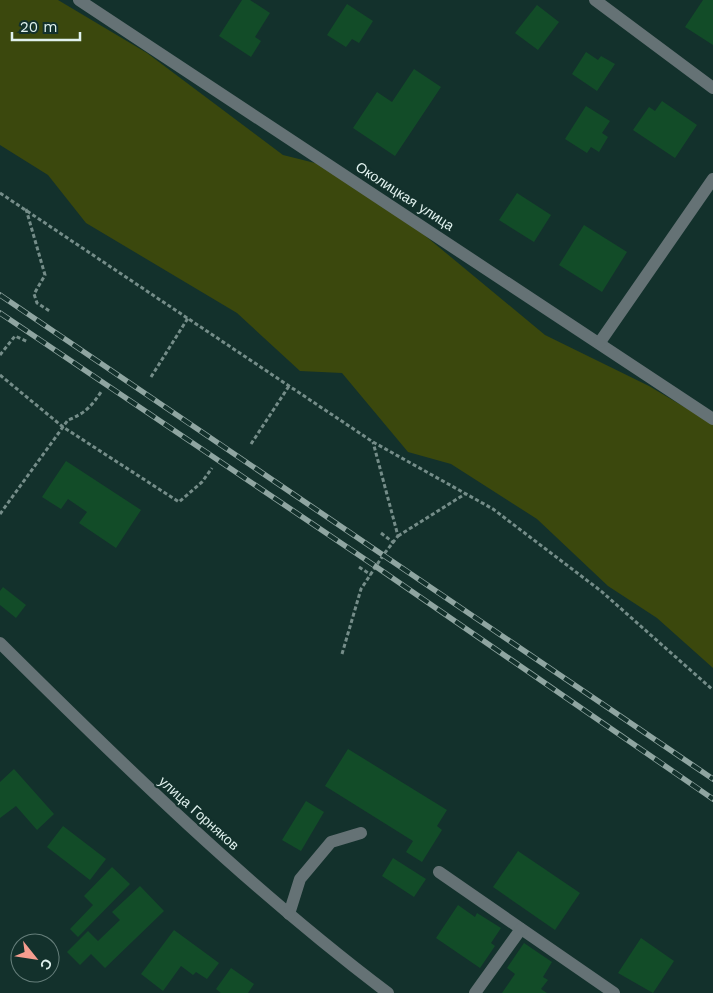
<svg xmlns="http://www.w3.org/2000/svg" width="713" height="993" viewBox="0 0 713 993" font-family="'Work Sans',sans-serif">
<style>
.green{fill:#3b480d}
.building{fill:#124c28}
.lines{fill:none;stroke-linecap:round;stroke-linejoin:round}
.path{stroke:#758d89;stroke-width:3;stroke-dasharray:4 2.5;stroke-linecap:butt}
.minor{stroke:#657275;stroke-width:12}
.rail-casing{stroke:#8fa5a1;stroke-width:5.5}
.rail{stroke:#13312c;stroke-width:4;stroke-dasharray:11;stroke-linecap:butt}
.labels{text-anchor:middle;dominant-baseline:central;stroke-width:4.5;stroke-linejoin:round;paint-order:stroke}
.street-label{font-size:14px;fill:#e0f1ee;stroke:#13312c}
</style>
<rect width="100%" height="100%" fill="#13312c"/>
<path class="green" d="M0,0H58L147,53L283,155L347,171L545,335L649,386L713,424V668L657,618L608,586L537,519L451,464L408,452L342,373L300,371L237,313L86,223L48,175L0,145Z"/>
<g class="building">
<path d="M242,0H250L270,13L255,37L261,41L251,57L219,36Z"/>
<path d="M703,0H713V45L685,27Z"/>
<path d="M347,4L373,21L359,43L352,39L346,47L327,35Z"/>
<path d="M537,5L559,22L538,50L515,33Z"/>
<path d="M586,52L598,60L601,56L615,64L597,91L572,74Z"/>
<path d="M414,69L441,87L395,156L353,128L377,92L392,102Z"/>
<path d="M662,101L697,125L675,158L633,130L649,107L655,111Z"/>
<path d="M586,106L610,121L602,133L608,137L599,152L591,147L587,153L565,139Z"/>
<path d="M517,193L551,215L534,242L499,220Z"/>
<path d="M584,225L627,252L602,292L559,265Z"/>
<path d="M66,461L141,510L116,548L79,523L87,512L68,499L61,509L42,497Z"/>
<path d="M3,587L26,605L16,618L0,605V591Z"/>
<path d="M348,749L447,810L437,826L442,830L422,862L406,852L413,841L325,786Z"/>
<path d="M14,769L54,814L37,830L16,806L0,818V782Z"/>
<path d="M306,801L324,812L301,851L282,840Z"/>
<path d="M63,826L106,859L90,880L47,847Z"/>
<path d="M518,851L580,893L555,930L493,887Z"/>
<path d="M393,858L426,879L414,897L382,876Z"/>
<path d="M112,867L130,884L78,937L70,929L93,905L84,896Z"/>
<path d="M140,886L164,911L105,968L91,954L80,965L67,952L88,931L98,941L120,920L112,912Z"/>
<path d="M458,905L475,917L477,913L501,928L491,943L495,946L480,968L436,938Z"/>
<path d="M174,930L219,963L207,979L196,972L193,975L181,966L163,991L141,974Z"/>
<path d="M641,938L674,961L653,993L618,973Z"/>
<path d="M524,943L552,962L543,977L548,980L541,989L547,993H502L515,974L507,968Z"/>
<path d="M231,968L254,984L248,993H221L216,989Z"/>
</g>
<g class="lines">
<g class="path">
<path d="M0,193L373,442L493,509L601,591L713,690"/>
<path d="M26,209L45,275L34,294L37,303L51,312"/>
<path d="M0,355L15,336L28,342"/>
<path d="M0,375L63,427L179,502L202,482L212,468"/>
<path d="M151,377L188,318"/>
<path d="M251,444L289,386"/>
<path d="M0,514L68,420C84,414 92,406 101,392"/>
<path d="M381,533L394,543"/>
<path d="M398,536L465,494"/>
<path d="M359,567L371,575"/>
<path d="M342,654L361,589L384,554L398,536L373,442"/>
</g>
<g class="minor">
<path d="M79,0L713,419"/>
<path d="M595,0L713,88"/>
<path d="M600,342L713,179"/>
<path d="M0,643C124,766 249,888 388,993"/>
<path d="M439,872L614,993"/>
<path d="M289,914L300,879L331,842L361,833"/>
<path d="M475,993L521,929"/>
</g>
<defs>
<g id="rail">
<path d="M0,295L713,779"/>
<path d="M0,313L375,566L713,799"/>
</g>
</defs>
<use href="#rail" class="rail-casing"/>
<use href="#rail" class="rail"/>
</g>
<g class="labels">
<g class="street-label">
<text transform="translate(405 196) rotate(33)">Околицкая улица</text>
<text transform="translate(199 813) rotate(42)">улица Горняков</text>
</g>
</g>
<g transform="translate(35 958) rotate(120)"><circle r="24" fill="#13312c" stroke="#657e7a"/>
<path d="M0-4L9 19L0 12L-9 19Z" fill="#f59d8f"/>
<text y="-8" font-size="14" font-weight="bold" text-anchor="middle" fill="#e0f1ee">С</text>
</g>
<path d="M12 32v8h68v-8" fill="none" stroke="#e0f1ee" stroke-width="2.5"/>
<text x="20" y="32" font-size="15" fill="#e0f1ee" stroke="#13312c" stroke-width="4" paint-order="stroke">20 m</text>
</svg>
